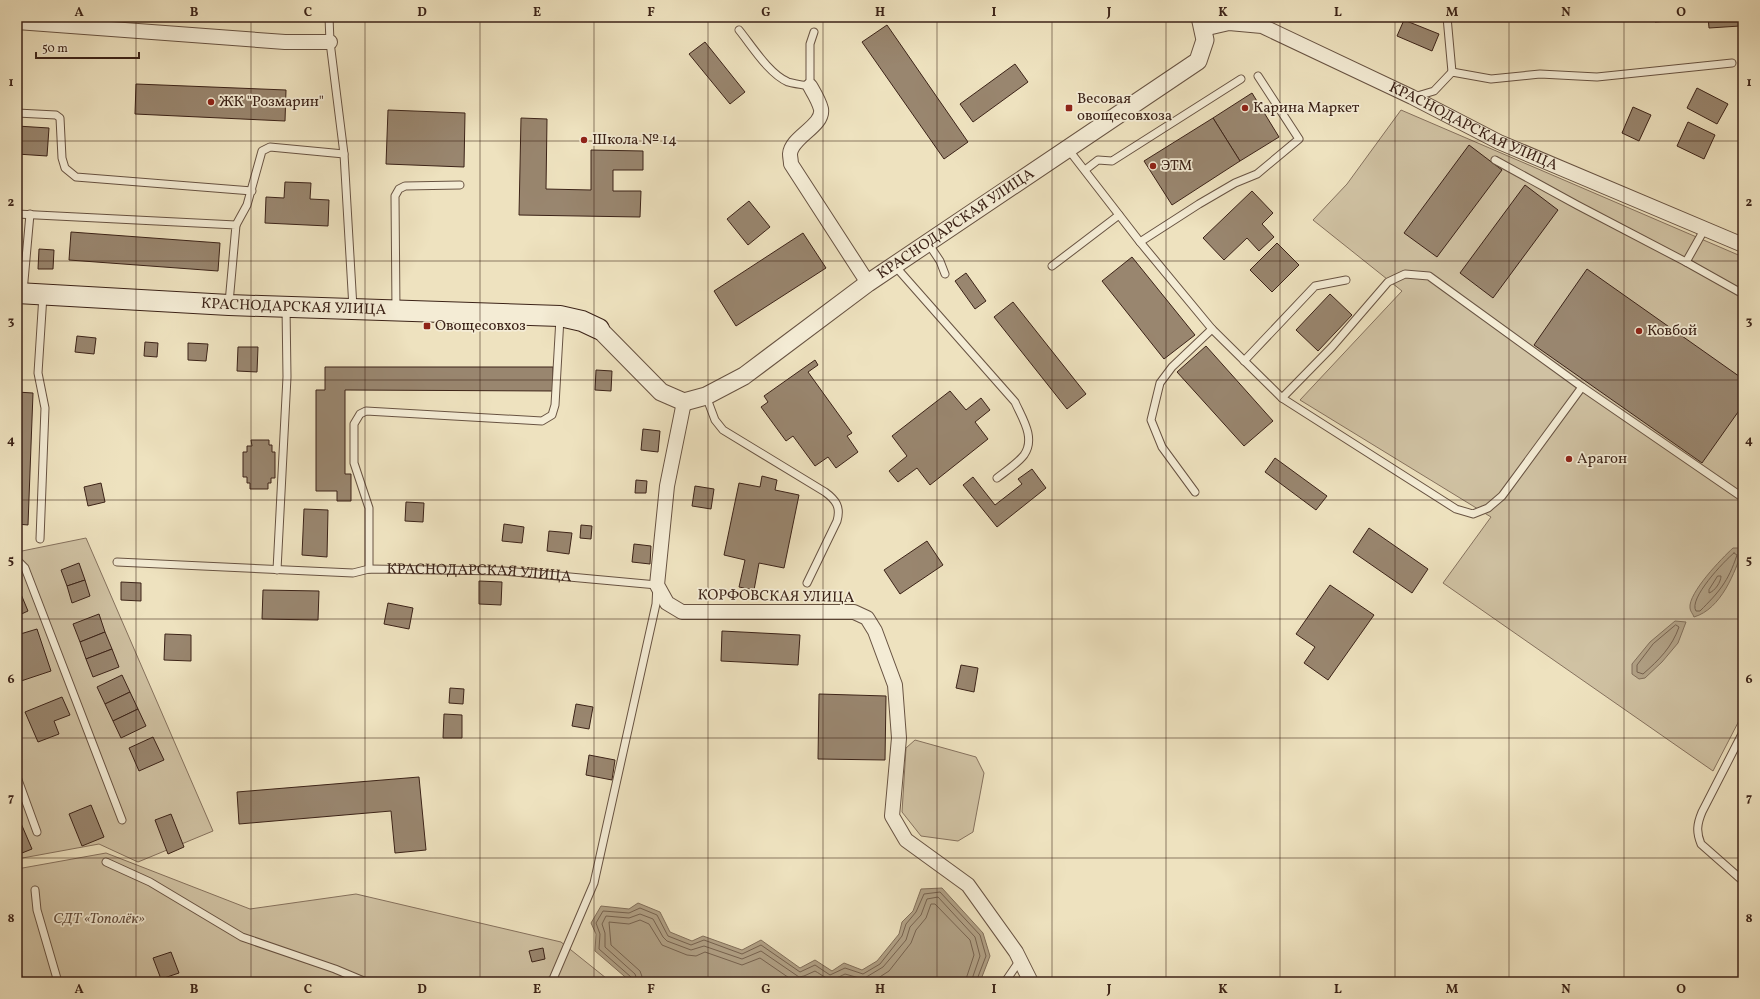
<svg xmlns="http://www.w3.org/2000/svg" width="1760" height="999" viewBox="0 0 1760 999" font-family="Vollkorn,serif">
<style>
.green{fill:#d0c2a3;stroke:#86725e}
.water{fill:#b1a186;stroke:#826f5a}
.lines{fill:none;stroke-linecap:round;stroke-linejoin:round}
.shore{stroke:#76624f;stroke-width:1}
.building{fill:#99866f;stroke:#3c2318}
.service-casing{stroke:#685342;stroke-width:9}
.minor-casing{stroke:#685342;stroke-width:16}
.tertiary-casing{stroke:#685342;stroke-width:19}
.secondary-casing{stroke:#3c2318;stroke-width:22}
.service{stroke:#f4ecd5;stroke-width:7}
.minor{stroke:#f4ecd5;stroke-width:14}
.tertiary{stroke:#f4ecd5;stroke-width:17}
.secondary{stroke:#f4ecd5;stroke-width:20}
.grid{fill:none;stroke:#3c2318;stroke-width:1;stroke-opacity:0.55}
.poi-dot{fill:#8f2418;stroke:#f4ecd5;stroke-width:1.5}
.labels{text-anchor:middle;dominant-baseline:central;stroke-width:3.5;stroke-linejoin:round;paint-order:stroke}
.poi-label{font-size:15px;fill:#3c2318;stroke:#f4ecd5;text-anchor:start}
.street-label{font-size:15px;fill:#3c2318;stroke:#f4ecd5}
.park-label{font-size:15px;font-style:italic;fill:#614b3b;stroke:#f4ecd5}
.neatline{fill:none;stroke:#3c2318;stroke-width:1.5}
.grid-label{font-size:13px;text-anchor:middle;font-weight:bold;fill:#3c2318}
</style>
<rect width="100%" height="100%" fill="#eee2bf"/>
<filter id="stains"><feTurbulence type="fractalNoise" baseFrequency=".005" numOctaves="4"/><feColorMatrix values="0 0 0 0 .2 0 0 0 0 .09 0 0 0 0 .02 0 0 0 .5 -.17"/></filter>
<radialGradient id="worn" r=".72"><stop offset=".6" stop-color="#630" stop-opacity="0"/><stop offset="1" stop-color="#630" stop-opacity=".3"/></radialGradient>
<g class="green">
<path d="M1401,110L1743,257V713L1713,771L1443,583L1491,517L1300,400L1402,291L1313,220L1347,184Z"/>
<path d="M86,538L213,831L138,862L99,844L17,859V552Z"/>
<path d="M915,740L976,757L984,773L973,832L958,841L921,836L902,812L906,748Z"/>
<path d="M106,853L250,909L356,894L561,942L611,982H17V869Z"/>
</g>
<g class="water">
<path d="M1733,548H1743C1735,573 1721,609 1694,617C1693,614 1690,611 1690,608C1688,593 1722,558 1733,548Z"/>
<path d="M1675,621L1686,622L1678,643L1662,662L1645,678L1639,679L1632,674V664L1650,642Z"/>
<path d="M942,888L983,933L990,956L980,982H631L595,951L596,934L591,923L601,906L629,909L638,903L660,912L670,932L692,941L703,936L742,950L761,940L800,968L815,960L832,971L844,963L862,970L877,961L899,934L902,922L913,911L921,889Z"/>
</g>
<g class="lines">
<g class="shore">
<path d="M1734,553L1737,555C1728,582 1719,592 1700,611H1696C1688,599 1724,561 1734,553Z"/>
<path d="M1718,576H1721C1721,582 1715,591 1709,593V590Z"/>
<path d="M1676,625L1679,627C1672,647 1659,660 1643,674L1637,672V665L1653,644Z"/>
<path d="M633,982L631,977L599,949L600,934L596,923L603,911L629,913L640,908L657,915L668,936L691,945L704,940L742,954L761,945L800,972L815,965L830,975L845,968L863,974L880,964L902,936L906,924L916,912L924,894L940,892L980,935L986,956L976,982"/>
<path d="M638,982L635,974L605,947V933L602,924L606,916L629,918L640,914L653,919L663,937L667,941L691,950L704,946L742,959L761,951L799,977L804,976L815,971C830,980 829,982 845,974L863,979L883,967L906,940L910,927L921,915L927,899L938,897L975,937L980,956L971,982"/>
<path d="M644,982L640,971L611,945L609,922L629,924L640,920L649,924L662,945L687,955L696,956L705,952L742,965L760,958L795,982"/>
<path d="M872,982L889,971L911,943L916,930L926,918L931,904H935L970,940L974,955L965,982"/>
</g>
</g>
<g class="building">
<path d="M1655,17H1696L1697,19L1655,22Z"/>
<path d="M1708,17H1739L1740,26L1709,28Z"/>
<path d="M1404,20L1439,34L1432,51L1397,36Z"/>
<path d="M887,25L968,142L944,159L862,42Z"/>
<path d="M705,42L745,92L730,104L689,54Z"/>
<path d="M1015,64L1028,82L973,122L960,104Z"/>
<path d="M136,84L286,90L285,121L135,114Z"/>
<path d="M1697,88L1728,104L1717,124L1687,108Z"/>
<path d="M1252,93L1279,137L1240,161L1213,118Z"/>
<path d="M1633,107L1651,115L1639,141L1622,133Z"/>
<path d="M388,110L465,113L464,167L386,164Z"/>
<path d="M521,118L547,119L546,189L591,190V150L643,151V170H613V191H641L640,217L519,215Z"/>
<path d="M1213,118L1240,161L1172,205L1144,161Z"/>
<path d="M1688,122L1715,135L1704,159L1677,146Z"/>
<path d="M17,126L49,128L47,156L17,154Z"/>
<path d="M1469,145L1502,170L1437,257L1404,233Z"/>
<path d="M285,182L311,183L310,199L329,200L328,226L265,223L266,197L284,198Z"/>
<path d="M1525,185L1558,210L1493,298L1460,273Z"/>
<path d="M1252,191L1273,213L1262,224L1274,237L1259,251L1247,238L1224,260L1203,238Z"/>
<path d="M749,201L770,227L748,245L727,219Z"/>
<path d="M71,232L220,243L218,271L69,260Z"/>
<path d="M803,233L826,268L736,326L714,291Z"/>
<path d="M1277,243L1299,265L1272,292L1250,270Z"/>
<path d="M39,249L54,250L53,269H38Z"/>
<path d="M1132,257L1195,335L1164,359L1102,281Z"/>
<path d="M1587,269L1743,379V405L1702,463L1534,345Z"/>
<path d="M966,273L986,301L975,309L955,281Z"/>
<path d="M1330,294L1352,315L1318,351L1296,330Z"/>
<path d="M1013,302L1086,394L1067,409L994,317Z"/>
<path d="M77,336L96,338L94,354L75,352Z"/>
<path d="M145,342L158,343L157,357L144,356Z"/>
<path d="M188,343L208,344L206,361L188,360Z"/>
<path d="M1206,346L1273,421L1244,446L1177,372Z"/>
<path d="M238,347H258L257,372L237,371Z"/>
<path d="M815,360L818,365L808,372L852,433L847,436L858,452L836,468L828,457L815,466L793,436L786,441L761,407L768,402L764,396Z"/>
<path d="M325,367H553V391L345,390V474H351V501H337V491H316V390H325Z"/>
<path d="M596,370L612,371L611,391L595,390Z"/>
<path d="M950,391L966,410L981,398L990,410L975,422L988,439L930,485L917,468L898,482L889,471L907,456L892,436Z"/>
<path d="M17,392L33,393L28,525L17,524Z"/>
<path d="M643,429L660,431L658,452L641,450Z"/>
<path d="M251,440H269V445H272V452H275V478H271V483H268V489H250V483H247V477H243V452H247V446H252Z"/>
<path d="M1275,458L1327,496L1316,510L1265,472Z"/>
<path d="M1032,469L1046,488L997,527L963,485L973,477L995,505L1022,484L1018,479Z"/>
<path d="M762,476L777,480L775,490L799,495L784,568L759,563L754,590L739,587L745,560L724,555L739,483L760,487Z"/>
<path d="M636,480L647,481L646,493H635Z"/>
<path d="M101,483L105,502L88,506L84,487Z"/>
<path d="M695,486L714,489L711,509L692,506Z"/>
<path d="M406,502L424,503L423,522L405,521Z"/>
<path d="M304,509L328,510L327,557L302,555Z"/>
<path d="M504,524L524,527L522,543L502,541Z"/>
<path d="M581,525L592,526L591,539L580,538Z"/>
<path d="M1369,528L1428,569L1412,593L1353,552Z"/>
<path d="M549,531L572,533L569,554L547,551Z"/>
<path d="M927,541L943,565L900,594L884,570Z"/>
<path d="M634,544L651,546L650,564L632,562Z"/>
<path d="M79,563L85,580L67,586L61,570Z"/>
<path d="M85,580L90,596L72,603L67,586Z"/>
<path d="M479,581L502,582L501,605L479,604Z"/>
<path d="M121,582L141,583V601L121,600Z"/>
<path d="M1330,585L1374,615L1328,680L1304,663L1315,647L1296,634Z"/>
<path d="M17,587H18L28,611L17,616Z"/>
<path d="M263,590L319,591L318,620L262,619Z"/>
<path d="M388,603L413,608L409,629L384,624Z"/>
<path d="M99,614L105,632L80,642L73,624Z"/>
<path d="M37,629L51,671L18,682L17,678V635Z"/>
<path d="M722,631L800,635L798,665L721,661Z"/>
<path d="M105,632L112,649L86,659L80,642Z"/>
<path d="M165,634L191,635V661L164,660Z"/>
<path d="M112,649L119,667L93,677L86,659Z"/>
<path d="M961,665L978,668L974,692L956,688Z"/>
<path d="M122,675L130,692L105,704L97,687Z"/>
<path d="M450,688L464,689L463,704L449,703Z"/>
<path d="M130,692L138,709L113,721L105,704Z"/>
<path d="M819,694L886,696L885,760L818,759Z"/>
<path d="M62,697L70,715L54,721L59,734L38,742L25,712Z"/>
<path d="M576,704L593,707L589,729L572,726Z"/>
<path d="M138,709L146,726L121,738L113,721Z"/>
<path d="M444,714L462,715V738H443Z"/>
<path d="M153,737L164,760L139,771L129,748Z"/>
<path d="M589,755L615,760L612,780L586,775Z"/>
<path d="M419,777L426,850L395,853L391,811L239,824L237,792Z"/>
<path d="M91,805L104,837L82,846L69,814Z"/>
<path d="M17,814L32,849L17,855Z"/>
<path d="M171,814L184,847L168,854L155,820Z"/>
<path d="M543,948L545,959L532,962L529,951Z"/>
<path d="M171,952L179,973L161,979L153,958Z"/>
<path d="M21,973L24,982H17V974Z"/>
</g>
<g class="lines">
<defs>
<g id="service">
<path d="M329,17L330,42L344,154L353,308"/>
<path d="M1447,17L1452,72"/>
<path d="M739,30C752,46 769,74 788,82C795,84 803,85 810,86V44L814,32"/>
<path d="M1414,97L1434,91L1452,72L1491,79L1540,74L1597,77L1732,63"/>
<path d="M17,113L56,115L60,118L62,158L65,168L76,177L252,191"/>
<path d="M1068,149L1140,242L1212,329L1282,398L1456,509L1473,514L1488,508L1502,496L1582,387"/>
<path d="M1495,160L1577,205L1686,262L1704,230"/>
<path d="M1085,170L1098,160L1112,161L1241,79"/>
<path d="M17,214L236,225L229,303"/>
<path d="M236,225L247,205L262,151L270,147L344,154"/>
<path d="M1140,242L1199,204L1235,183L1257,174L1299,139L1258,76"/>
<path d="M928,243L940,261L945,274"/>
<path d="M1686,262L1743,294"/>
<path d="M895,266L1015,402C1022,418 1036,438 1024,455C1018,463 1006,471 997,478"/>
<path d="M1052,266L1119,215"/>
<path d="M23,292L30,214"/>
<path d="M396,310L395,196L399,189L405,186L460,185"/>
<path d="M1244,361L1315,286L1346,280"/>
<path d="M706,396L715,420L723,430L825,492C836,500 841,507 837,521L807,583"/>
<path d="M1282,398L1332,347L1388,282L1405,274L1429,276L1582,387L1742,497"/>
<path d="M1195,492L1162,447L1151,420L1160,383L1172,367L1212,329"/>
<path d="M40,539L45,408L38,373L43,295"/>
<path d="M17,560L25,568L122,820"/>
<path id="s1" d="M117,562L353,573L369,569L504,571L657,585L656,604L594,883L553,979L549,982"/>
<path d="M369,569V508L354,463V424L360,414L366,411L542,421L552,415L555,405L560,318"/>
<path d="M277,570L287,377L286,307"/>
<path d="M1743,732L1702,812C1697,824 1696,832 1701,844L1743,881"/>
<path d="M17,777L37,832"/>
<path d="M106,862L150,882L242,937L335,969L366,982"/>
<path d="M35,890L37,910L58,982"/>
<path d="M1005,982L1020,960"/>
</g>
<g id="minor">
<path d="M17,22L285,42H330"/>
<path id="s2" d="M1203,29L1229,23L1262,26L1412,97L1499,142L1743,245"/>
<path d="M810,86C814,93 819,101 821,109C824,126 791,137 790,154C790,157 791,161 791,164L868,283"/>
<path d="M684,402L667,486L657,585L667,603L682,612H854L867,618L875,631L895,685L899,738L892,816L906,840L968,885L1016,952L1031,982"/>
</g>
<g id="tertiary">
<path id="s3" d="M599,329L661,392L684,402L706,396L744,376L868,283L1198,61L1205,40L1200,17"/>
</g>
<g id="secondary">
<path id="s4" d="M17,293L229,305L560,316L582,321L599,329"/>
</g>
</defs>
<use href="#service" class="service-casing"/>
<use href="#minor" class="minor-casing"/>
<use href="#tertiary" class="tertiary-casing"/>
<use href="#secondary" class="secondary-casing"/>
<use href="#service" class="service"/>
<use href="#minor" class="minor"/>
<use href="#tertiary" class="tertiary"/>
<use href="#secondary" class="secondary"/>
</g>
<path class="grid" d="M136,17V982M251,17V982M365,17V982M480,17V982M594,17V982M708,17V982M823,17V982M937,17V982M1052,17V982M1166,17V982M1280,17V982M1395,17V982M1509,17V982M1624,17V982M17,141H1743M17,261H1743M17,380H1743M17,500H1743M17,619H1743M17,738H1743M17,858H1743"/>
<g class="poi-dot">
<circle cx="211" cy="102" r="4"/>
<rect x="1065" y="104" width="8" height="8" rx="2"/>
<circle cx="1245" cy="108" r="4"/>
<circle cx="584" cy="140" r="4"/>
<circle cx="1153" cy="166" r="4"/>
<rect x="423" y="322" width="8" height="8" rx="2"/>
<circle cx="1639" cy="331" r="4"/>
<circle cx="1569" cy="459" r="4"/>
</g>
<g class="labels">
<g class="poi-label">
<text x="1077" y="99">Весовая<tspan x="1077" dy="17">овощесовхоза</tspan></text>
<text x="219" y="102">ЖК "Розмарин"</text>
<text x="1253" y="108">Карина Маркет</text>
<text x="592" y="140">Школа № 14</text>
<text x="1161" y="166">ЭТМ</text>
<text x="435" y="326">Овощесовхоз</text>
<text x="1647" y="331">Ковбой</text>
<text x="1577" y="459">Арагон</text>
</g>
<g class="street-label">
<text stroke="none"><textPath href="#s2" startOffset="294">КРАСНОДАРСКАЯ УЛИЦА</textPath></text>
<text stroke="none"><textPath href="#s3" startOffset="440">КРАСНОДАРСКАЯ УЛИЦА</textPath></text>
<text stroke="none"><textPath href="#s4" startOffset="277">КРАСНОДАРСКАЯ УЛИЦА</textPath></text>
<text stroke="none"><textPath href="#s1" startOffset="363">КРАСНОДАРСКАЯ УЛИЦА</textPath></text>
<text transform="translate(776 597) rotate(1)">КОРФОВСКАЯ УЛИЦА</text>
</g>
<g class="park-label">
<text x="99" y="919">СДТ «Тополёк»</text>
</g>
</g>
<rect width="1760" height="999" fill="none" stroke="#eee2bf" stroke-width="44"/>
<path d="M36 52v6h103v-6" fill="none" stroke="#3c2318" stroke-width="2"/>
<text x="42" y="52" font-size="12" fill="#3c2318" stroke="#f4ecd5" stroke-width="3" paint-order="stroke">50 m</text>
<rect x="22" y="22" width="1716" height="955" class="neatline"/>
<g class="grid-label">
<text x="79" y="16">A</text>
<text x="194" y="16">B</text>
<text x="308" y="16">C</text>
<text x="422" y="16">D</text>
<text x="537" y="16">E</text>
<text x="651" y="16">F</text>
<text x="766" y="16">G</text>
<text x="880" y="16">H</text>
<text x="994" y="16">I</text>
<text x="1109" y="16">J</text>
<text x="1223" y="16">K</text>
<text x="1338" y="16">L</text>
<text x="1452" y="16">M</text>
<text x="1566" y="16">N</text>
<text x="1681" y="16">O</text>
<text x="11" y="86">1</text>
<text x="1749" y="86">1</text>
<text x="11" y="206">2</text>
<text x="1749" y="206">2</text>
<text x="11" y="325">3</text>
<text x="1749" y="325">3</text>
<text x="11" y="444">4</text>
<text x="1749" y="444">4</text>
<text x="11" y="564">5</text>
<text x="1749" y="564">5</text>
<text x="11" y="683">6</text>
<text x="1749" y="683">6</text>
<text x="11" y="802">7</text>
<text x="1749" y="802">7</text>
<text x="11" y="922">8</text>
<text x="1749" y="922">8</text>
<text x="79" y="993">A</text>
<text x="194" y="993">B</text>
<text x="308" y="993">C</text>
<text x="422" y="993">D</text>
<text x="537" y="993">E</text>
<text x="651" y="993">F</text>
<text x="766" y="993">G</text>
<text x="880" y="993">H</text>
<text x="994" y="993">I</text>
<text x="1109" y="993">J</text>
<text x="1223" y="993">K</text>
<text x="1338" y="993">L</text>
<text x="1452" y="993">M</text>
<text x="1566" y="993">N</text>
<text x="1681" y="993">O</text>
</g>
<rect width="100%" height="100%" filter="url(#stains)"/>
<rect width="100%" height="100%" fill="url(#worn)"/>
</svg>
